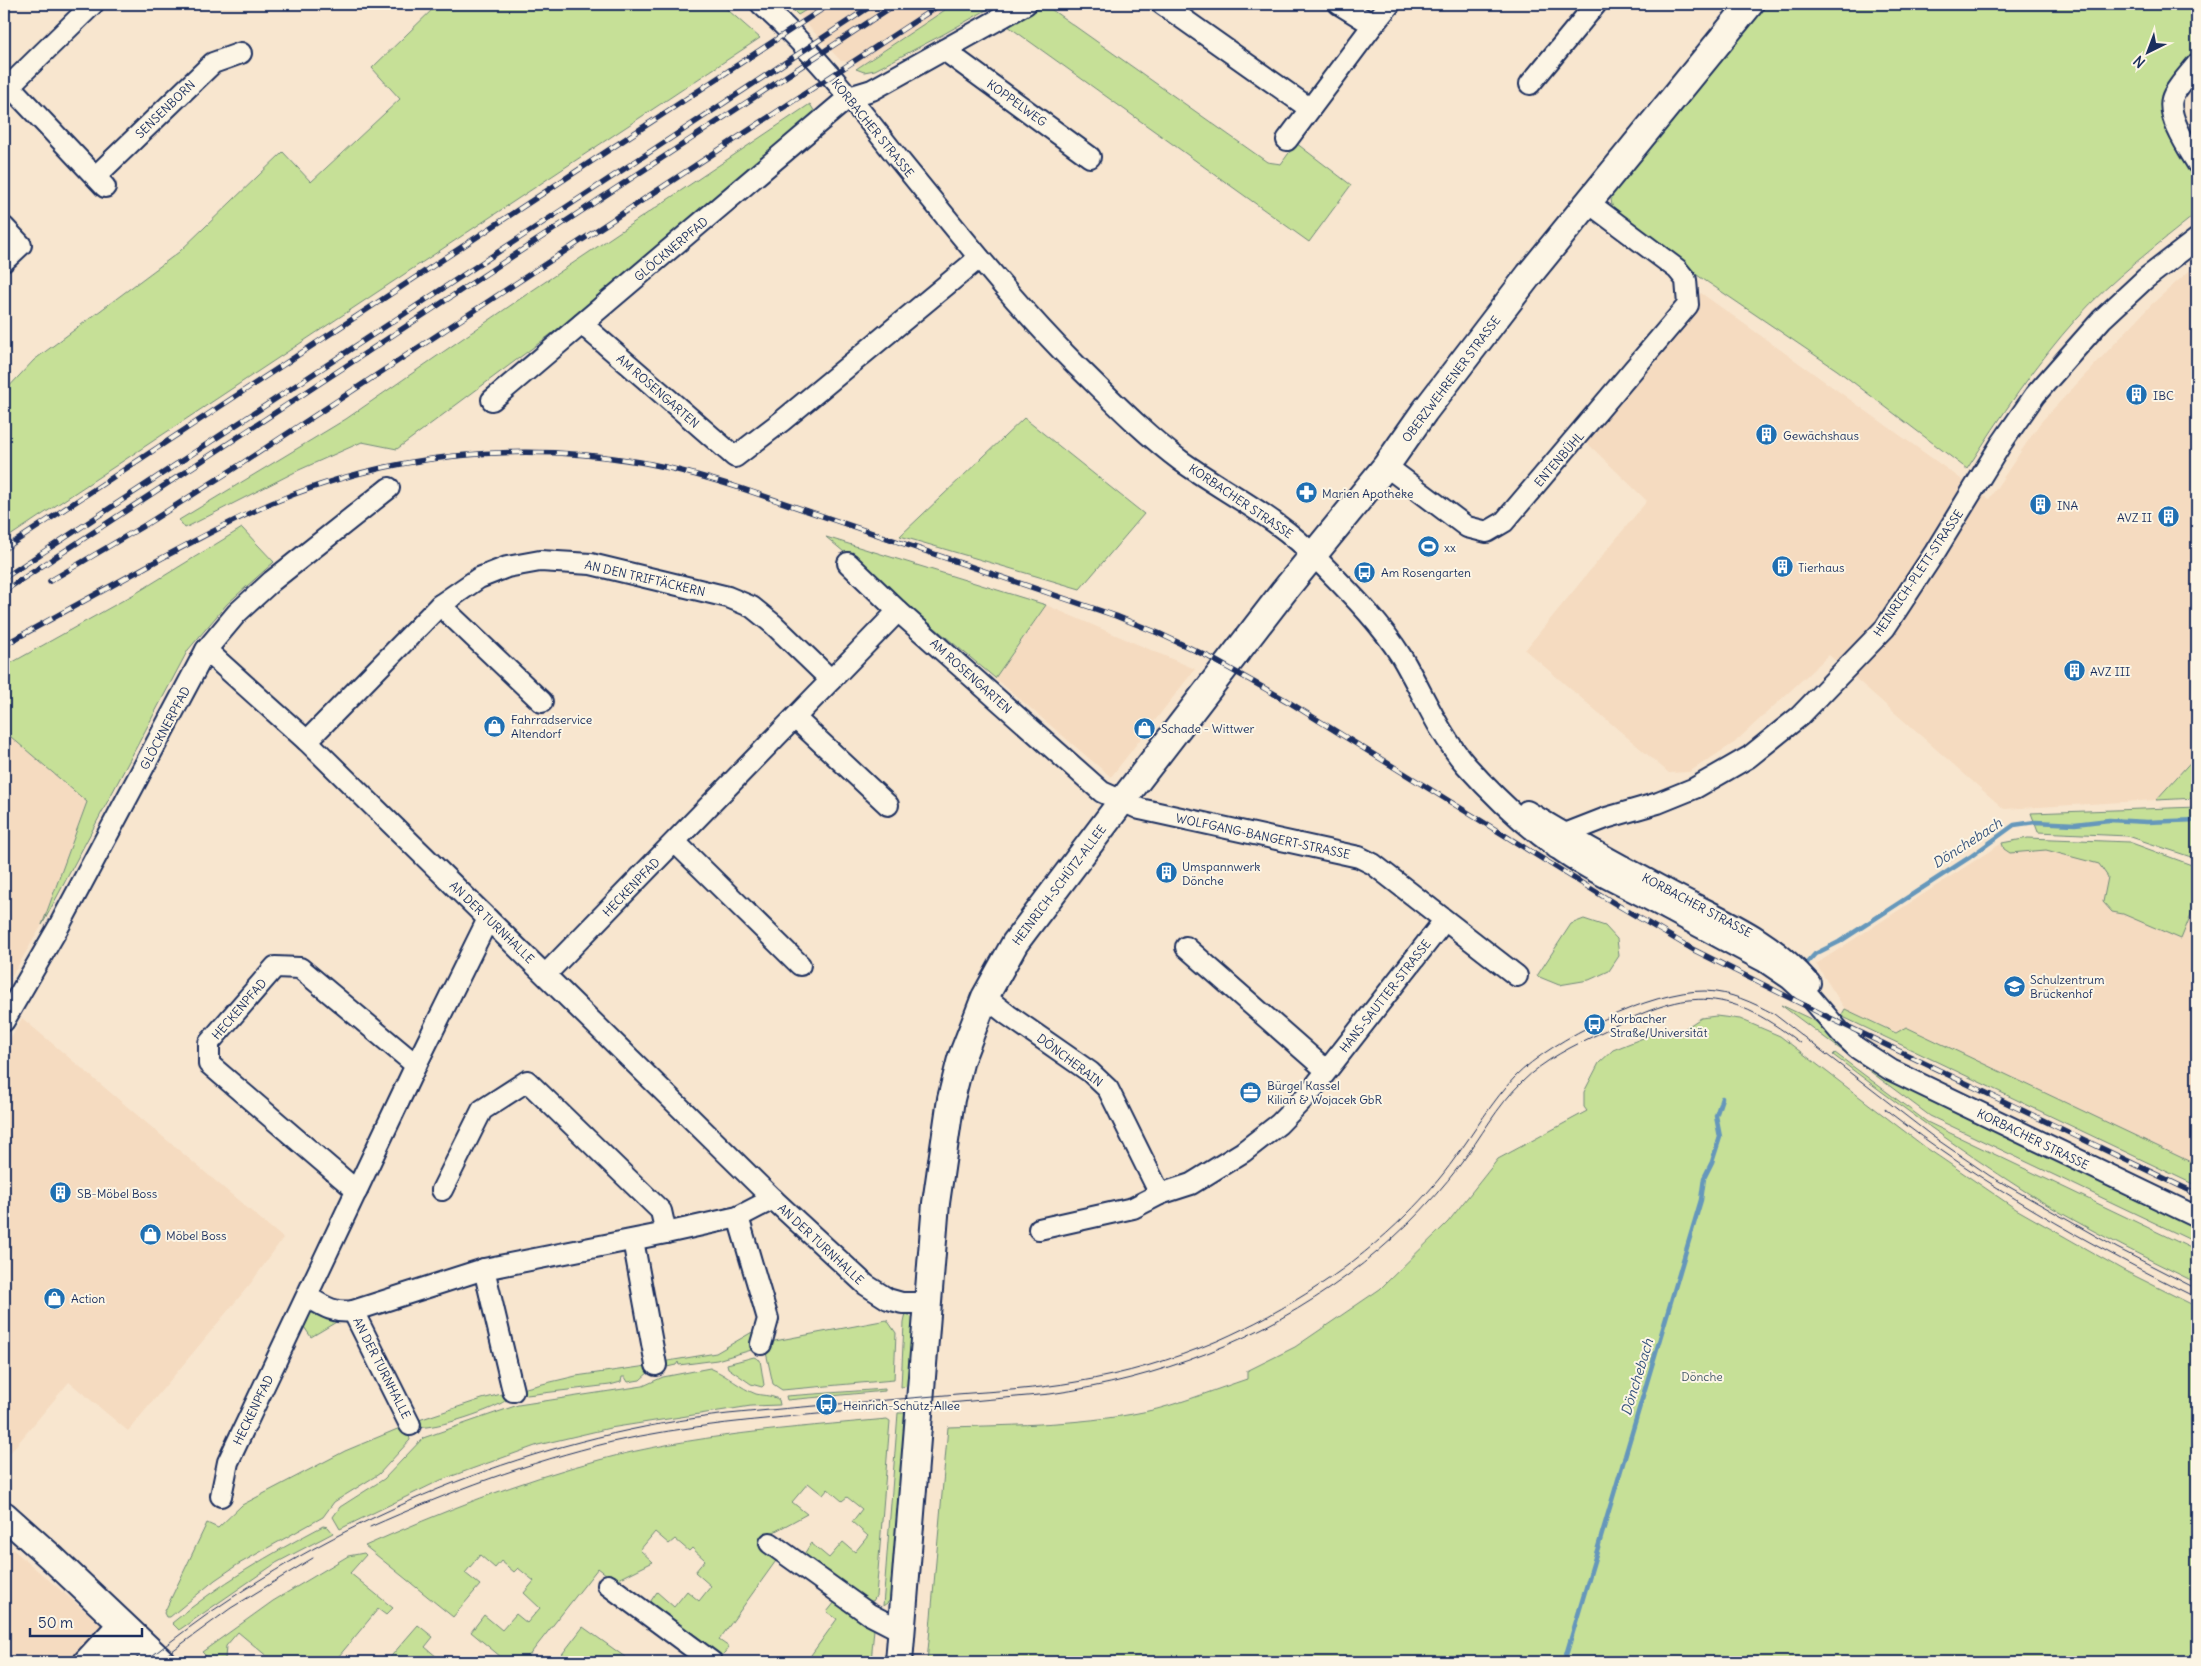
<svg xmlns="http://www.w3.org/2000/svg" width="2201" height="1666" viewBox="0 0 2201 1666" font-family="Delius,sans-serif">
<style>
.built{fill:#f5dbc0}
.green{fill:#c6e097;stroke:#70887a}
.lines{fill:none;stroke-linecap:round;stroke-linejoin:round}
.stream{stroke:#6597bb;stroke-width:4.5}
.minor-casing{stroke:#1b2f5e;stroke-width:24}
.major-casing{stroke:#1b2f5e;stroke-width:30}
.minor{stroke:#fcf5e5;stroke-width:20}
.major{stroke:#fcf5e5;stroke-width:26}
.tram{stroke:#1b2f5e;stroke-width:1}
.rail-casing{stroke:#1b2f5e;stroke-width:5.5}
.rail{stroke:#fcf5e5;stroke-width:4;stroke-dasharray:11;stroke-linecap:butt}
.labels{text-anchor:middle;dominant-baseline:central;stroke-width:4;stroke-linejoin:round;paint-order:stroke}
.street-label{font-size:12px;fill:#1b2f5e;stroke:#fcf5e5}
.poi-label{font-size:12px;fill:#1b2f5e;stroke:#fcf5e5;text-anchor:start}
.park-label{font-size:12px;fill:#465b6c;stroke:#fcf5e5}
.water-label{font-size:14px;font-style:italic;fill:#34527d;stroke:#fcf5e5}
</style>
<rect width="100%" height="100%" fill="#f8e6cf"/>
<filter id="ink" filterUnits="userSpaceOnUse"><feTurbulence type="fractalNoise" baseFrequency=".02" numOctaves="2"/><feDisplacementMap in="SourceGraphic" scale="10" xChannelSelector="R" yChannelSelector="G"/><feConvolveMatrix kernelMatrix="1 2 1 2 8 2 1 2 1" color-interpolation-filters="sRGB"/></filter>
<g filter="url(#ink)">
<g class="built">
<path d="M816,4H954L858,67L853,62L841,61L798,15Z"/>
<path d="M2197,264V755L2156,800L2004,809L1829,655L1734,743L1689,772L1669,773L1525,650L1647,501L1583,439L1701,293L1989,499L2040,423L2152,304Z"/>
<path d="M1046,605L1195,669L1111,777L995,678Z"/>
<path d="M4,731L87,802L42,925L4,989Z"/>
<path d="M2028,838L2129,842L2197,867V1166L1845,1009L1816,964L2002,843Z"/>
<path d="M22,1018L283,1238L251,1283L128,1431L69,1382L4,1460V1049Z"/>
<path d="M4,1542L103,1626L69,1662H4Z"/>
</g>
<g class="green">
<path d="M438,4H721L760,38L4,540V392L34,360L179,252L283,152L311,182L400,99L372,68Z"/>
<path d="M787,4H816L798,15Z"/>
<path d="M954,4H997L942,35L875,70L864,72L856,69Z"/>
<path d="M1765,4H2197V51L2163,95L2165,117L2197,177V213C2157,245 2111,280 2077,318C2035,365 2001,416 1967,469L1837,370L1669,256L1613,212L1610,193Z"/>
<path d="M1045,5L1267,162L1281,164L1296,143L1351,185L1309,242L1008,26Z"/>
<path d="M810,104L816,114L570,320L397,449L362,442L299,470L185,528L179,520L346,419L530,292Z"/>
<path d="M1024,418L1144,514L1080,589L900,536Z"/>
<path d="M242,528L274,562L227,604L188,650L42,925L87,802L4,731V667L138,592Z"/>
<path d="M826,537L1046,605L995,678Z"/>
<path d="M2197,755V798L2156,800Z"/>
<path d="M2197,807V859L2128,836L2038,832L2031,813Z"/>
<path d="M2028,838L2129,842L2197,867V900L2181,939L2123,914L2112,912L2103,902L2108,877L2099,864L2046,850L2010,853L2004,849L2002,843Z"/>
<path d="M1584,919L1605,926L1617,939L1619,956L1609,971L1589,980L1559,985L1537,976L1571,924Z"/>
<path d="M1781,1005L1813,1020L1825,1028L1832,1038L1855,1054L2197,1223V1243L1930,1116Z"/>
<path d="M1845,1009L1896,1033L1906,1027L2197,1165V1186L1841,1016Z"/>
<path d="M1716,1016L1740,1019L1780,1036L1925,1147L2016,1209L2123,1270L2197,1307V1662H927L948,1427C1017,1425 1089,1425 1157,1409C1187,1401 1217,1389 1247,1379V1371L1295,1347L1380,1289L1448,1222L1498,1159L1587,1111L1584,1107V1092L1599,1063L1613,1050L1658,1032L1681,1031L1701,1018Z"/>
<path d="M1835,1053L1927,1122L2197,1251V1283C2138,1254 2078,1225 2023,1190C1957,1148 1895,1102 1833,1055Z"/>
<path d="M316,1311L338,1321L311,1337L302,1324L308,1314Z"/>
<path d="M906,1313L915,1320L911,1386L901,1387L904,1323Z"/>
<path d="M887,1320L896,1333L894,1380L782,1390L773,1384L764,1343Z"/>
<path d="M754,1331L758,1344L755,1349L717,1360L679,1365L678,1362L676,1365L667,1367L662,1362L716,1353Z"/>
<path d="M754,1357L760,1360L764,1385L762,1387L751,1384L728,1368L727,1364Z"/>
<path d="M647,1366L651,1370L640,1380L628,1382L625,1377H622L621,1382L610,1385L527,1395L517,1390L576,1376Z"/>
<path d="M710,1368C727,1375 740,1388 756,1394C764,1396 773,1395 779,1400L780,1405L751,1406L610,1428L538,1445L441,1480L340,1529L333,1517L340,1507L384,1479L423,1438L518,1405L643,1386L663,1377Z"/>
<path d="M885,1389V1391L787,1400L786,1396Z"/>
<path d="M509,1392V1398C498,1409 433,1430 418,1427L413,1422L482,1399Z"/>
<path d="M898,1413H908L891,1600L883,1606Z"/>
<path d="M887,1419L890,1421L876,1596L873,1601H868L803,1556L811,1543L829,1558L843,1542L855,1552L868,1536L852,1522L862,1509L847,1497L842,1501L828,1489L823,1495L808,1483L792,1502L807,1514L772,1533L762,1546L778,1558L719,1640L729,1647L720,1658L648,1605L657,1592L674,1607L687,1591L699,1601L711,1586L695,1572L705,1560L692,1548L689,1551L675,1539L669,1544L655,1532L640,1550L653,1562L615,1581L598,1568L524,1662H507L471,1632L484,1615L502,1630L516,1614L527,1623L540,1608L524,1593L534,1581L518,1568L514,1572L501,1561L495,1568L480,1555L465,1573L480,1585L453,1617L365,1546C441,1512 519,1481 599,1460C692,1435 791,1428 887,1419Z"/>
<path d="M407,1425L410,1440L379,1474L334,1502L323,1517L237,1565L215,1580L170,1617H166L164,1613L207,1523L218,1528L242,1505L345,1451Z"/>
<path d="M323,1526L328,1527L333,1533L276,1563L179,1630L172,1623C219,1584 270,1554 323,1526Z"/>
<path d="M364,1553L366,1555L350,1573L393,1608L386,1615L378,1609L334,1662H266L269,1658L238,1632L226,1646L225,1659L221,1662H212L202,1652L273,1601L348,1556Z"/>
<path d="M835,1602L874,1629L871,1662H806L837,1619L827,1612Z"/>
<path d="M418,1625L433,1637L425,1647L443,1662H386Z"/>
<path d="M583,1627L632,1662H556Z"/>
</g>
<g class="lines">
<g class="stream">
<path d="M1805,965L1815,954L1839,942L1970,857L2014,825L2035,822L2075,824L2109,820L2147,822L2197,820"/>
<path d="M1564,1662L1701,1200L1704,1178L1712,1162L1720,1137L1716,1116L1722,1098"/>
</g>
<defs>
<g id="minor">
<path d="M761,4C812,50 855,103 897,157C955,228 1012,301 1077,366C1110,398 1143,433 1181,461C1227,494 1279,518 1318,560C1347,590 1379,621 1401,656C1423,693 1438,733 1466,765C1492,794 1522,823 1554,846C1582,867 1615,882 1646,898C1686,919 1725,941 1765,962L1790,979L1811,998L1841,1033L1857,1048L1891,1070L2197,1217"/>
<path d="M1162,4L1309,108"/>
<path d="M1373,25L1390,4"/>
<path d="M944,50L1090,157"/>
<path d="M2197,64C2191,72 2174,90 2172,99C2167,117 2188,148 2197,163"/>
<path d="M4,80L105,187"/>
<path d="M1530,84L1596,4"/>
<path d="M4,91L93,4"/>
<path d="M1287,140L1373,25L1339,4"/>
<path d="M96,176L213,63L241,53"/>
<path d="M4,227L21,245L4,261"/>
<path d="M582,324L735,457L782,421L979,258"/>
<path d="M492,400L849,97L872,90L1026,4"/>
<path d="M1386,466L1467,527L1487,532L1504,522L1688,305L1686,280L1677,269L1589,203"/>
<path d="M848,563L898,611L1102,792L1140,809L1359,857L1373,864L1517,976"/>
<path d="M440,605L542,702"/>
<path d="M206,650L307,741L773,1199L866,1285L888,1299L902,1303H926"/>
<path d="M795,718L888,805"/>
<path d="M307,741L440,605L479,578L507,567L540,561L591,564L728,597L752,607L773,624L831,680"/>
<path d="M1527,811C1574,840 1622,866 1671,892C1724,920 1769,936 1810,983"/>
<path d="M675,842L800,965"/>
<path d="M1556,848L1565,834L1606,818L1658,803L1695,788L1749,757L1800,716L1885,628L1935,552L2001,444L2035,395L2102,319L2145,279L2197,239"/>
<path d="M1186,947L1326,1070"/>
<path d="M546,974L898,611"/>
<path d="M985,997L1008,1015L1090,1072L1108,1089L1160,1194"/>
<path d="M4,1021L59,926L206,650L237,613L272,581L389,488"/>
<path d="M442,1190L482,1110L527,1081L661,1211L666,1233"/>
<path d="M357,1191L209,1064V1043L275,967L300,968L416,1065"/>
<path d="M738,1217L768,1319L761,1344"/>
<path d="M1039,1229L1133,1208L1160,1194L1191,1184L1243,1152L1279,1124L1311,1091L1444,921"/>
<path d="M633,1240L656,1365"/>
<path d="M484,1269L513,1391"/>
<path d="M308,1297C323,1306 335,1314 353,1311L484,1269L666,1233L738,1217L773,1199"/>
<path d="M353,1311L410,1425"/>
<path d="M221,1496L228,1462L416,1065L488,919"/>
<path d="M770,1543L869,1614L902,1631"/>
<path d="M608,1585L712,1662"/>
</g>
<g id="major">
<path d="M4,1515L51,1557L162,1662"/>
<path d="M87,1662L121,1625"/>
<path d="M113,1662L137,1639"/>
<path d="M899,1662L936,1203L951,1099L961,1059L985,997L1015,943L1122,801L1284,591L1386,466L1424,412L1529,275L1750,4"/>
</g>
</defs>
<use href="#minor" class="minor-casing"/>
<use href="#major" class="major-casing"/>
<use href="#minor" class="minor"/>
<use href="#major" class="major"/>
<g class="tram">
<path d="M1885,1109C1981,1184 2088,1244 2197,1298"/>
<path d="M370,1527C449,1492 528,1462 612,1442C687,1425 763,1419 840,1412C910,1407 980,1400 1050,1394C1158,1379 1261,1340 1348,1275C1390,1244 1428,1207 1460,1165C1481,1137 1497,1106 1522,1082C1545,1059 1573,1046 1602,1032C1687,990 1722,983 1800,1043"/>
<path d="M144,1662C173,1640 202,1617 233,1597C381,1500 552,1434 728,1414C805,1406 881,1401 957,1394C997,1391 1037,1389 1076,1382C1125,1374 1172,1360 1217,1341C1287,1310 1353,1268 1407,1214C1424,1197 1441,1178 1455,1158C1475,1131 1492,1101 1515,1077C1552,1039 1652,990 1705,991C1730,992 1752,1002 1774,1014L1932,1136L1990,1176L2117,1248L2197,1289"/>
<path d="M157,1662L231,1608L313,1558"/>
</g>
<defs>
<g id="rail">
<path d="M4,549L830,4"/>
<path d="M4,578L874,4"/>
<path d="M50,581L145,525L238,466L941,4"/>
<path d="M4,591L896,4"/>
<path d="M4,645C52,618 101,592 149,565C190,543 230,521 272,503C388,454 516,441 640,462C675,468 709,478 743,489L1116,616L1158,633L1209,657L1287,701L1614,903L1694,950L1828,1017L2197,1194"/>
</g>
</defs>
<use href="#rail" class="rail-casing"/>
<use href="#rail" class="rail"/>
</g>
</g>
<defs>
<symbol id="building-disc" viewBox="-11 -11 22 22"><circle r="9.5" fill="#1f6fb2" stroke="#fcf5e5"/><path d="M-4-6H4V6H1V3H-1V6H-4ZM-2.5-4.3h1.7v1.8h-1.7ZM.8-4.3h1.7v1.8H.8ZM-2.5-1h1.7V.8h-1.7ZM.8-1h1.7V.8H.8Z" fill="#fff"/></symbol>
<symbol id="pharmacy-disc" viewBox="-11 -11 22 22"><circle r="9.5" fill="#1f6fb2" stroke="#fcf5e5"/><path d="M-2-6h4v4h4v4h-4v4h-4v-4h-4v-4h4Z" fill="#fff"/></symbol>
<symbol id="stadium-disc" viewBox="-11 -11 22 22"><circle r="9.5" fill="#1f6fb2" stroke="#fcf5e5"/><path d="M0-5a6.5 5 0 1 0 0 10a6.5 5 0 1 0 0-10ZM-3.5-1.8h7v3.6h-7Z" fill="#fff"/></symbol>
<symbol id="bus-disc" viewBox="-11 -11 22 22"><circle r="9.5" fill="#1f6fb2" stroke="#fcf5e5"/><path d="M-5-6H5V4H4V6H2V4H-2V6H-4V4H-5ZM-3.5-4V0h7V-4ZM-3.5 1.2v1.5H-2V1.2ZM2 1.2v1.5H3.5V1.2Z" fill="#fff"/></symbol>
<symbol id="shop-disc" viewBox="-11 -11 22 22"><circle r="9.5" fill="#1f6fb2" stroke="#fcf5e5"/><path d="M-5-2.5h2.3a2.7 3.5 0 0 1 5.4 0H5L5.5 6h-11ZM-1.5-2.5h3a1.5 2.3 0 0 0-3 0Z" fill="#fff"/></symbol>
<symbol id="school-disc" viewBox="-11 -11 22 22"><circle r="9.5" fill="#1f6fb2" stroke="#fcf5e5"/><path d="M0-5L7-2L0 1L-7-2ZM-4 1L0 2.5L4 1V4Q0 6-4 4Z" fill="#fff"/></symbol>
<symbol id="office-disc" viewBox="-11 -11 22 22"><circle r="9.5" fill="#1f6fb2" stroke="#fcf5e5"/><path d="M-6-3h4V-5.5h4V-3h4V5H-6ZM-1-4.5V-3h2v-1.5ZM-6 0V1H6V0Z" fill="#fff"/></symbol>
</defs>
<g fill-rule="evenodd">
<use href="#building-disc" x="2124" y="382" width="25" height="25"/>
<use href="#building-disc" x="1754" y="422" width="25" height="25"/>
<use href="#pharmacy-disc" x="1294" y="480" width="25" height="25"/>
<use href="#building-disc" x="2028" y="492" width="25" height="25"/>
<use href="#building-disc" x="2156" y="504" width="25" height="25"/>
<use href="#stadium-disc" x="1416" y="534" width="25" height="25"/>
<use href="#building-disc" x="1770" y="554" width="25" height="25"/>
<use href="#bus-disc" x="1352" y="560" width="25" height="25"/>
<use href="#building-disc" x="2062" y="658" width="25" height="25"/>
<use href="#shop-disc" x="482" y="714" width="25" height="25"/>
<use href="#shop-disc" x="1132" y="716" width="25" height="25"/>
<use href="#building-disc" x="1154" y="860" width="25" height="25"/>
<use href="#school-disc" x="2002" y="974" width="25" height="25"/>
<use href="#bus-disc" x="1582" y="1012" width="25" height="25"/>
<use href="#office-disc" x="1238" y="1080" width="25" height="25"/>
<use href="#building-disc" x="48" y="1180" width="25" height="25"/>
<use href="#shop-disc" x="138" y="1222" width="25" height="25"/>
<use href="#shop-disc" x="42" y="1286" width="25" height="25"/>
<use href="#bus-disc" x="814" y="1392" width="25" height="25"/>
</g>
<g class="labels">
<g class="street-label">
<text transform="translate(1017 103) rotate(36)">KOPPELWEG</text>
<text transform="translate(165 109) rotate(-44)">SENSENBORN</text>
<text transform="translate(873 128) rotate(51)">KORBACHER STRASSE</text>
<text transform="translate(671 249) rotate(-40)">GLÖCKNERPFAD</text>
<text transform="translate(1451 379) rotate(-53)">OBERZWEHRENER STRASSE</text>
<text transform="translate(658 391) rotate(41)">AM ROSENGARTEN</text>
<text transform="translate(1559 459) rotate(-49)">ENTENBÜHL</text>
<text transform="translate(1241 501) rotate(34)">KORBACHER STRASSE</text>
<text transform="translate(1918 573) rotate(-56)">HEINRICH-PLETT-STRASSE</text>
<text transform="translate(645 578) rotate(13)">AN DEN TRIFTÄCKERN</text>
<text transform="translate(971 676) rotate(42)">AM ROSENGARTEN</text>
<text transform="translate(165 728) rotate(-62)">GLÖCKNERPFAD</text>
<text transform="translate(1263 836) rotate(12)">WOLFGANG-BANGERT-STRASSE</text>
<text transform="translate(1059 885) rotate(-53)">HEINRICH-SCHÜTZ-ALLEE</text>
<text transform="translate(631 887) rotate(-46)">HECKENPFAD</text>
<text transform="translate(1697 905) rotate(28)">KORBACHER STRASSE</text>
<text transform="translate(492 922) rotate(44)">AN DER TURNHALLE</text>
<text transform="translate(1385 996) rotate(-52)">HANS-SAUTTER-STRASSE</text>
<text transform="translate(239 1009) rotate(-49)">HECKENPFAD</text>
<text transform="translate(1070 1060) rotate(37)">DÖNCHERAIN</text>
<text transform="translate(2033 1139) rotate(26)">KORBACHER STRASSE</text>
<text transform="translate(821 1244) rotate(43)">AN DER TURNHALLE</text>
<text transform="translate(382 1368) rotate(63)">AN DER TURNHALLE</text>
<text transform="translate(253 1410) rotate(-64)">HECKENPFAD</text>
</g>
<g class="poi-label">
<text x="2153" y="395">IBC</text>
<text x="1783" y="435">Gewächshaus</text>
<text x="1322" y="493">Marien Apotheke</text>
<text x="2057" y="505">INA</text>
<text x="2152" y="517" text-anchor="end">AVZ II</text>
<text x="1444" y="547">xx</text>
<text x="1798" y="567">Tierhaus</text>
<text x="1381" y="572">Am Rosengarten</text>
<text x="2090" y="671">AVZ III</text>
<text x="511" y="719">Fahrradservice<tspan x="511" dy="14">Altendorf</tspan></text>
<text x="1161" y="728">Schade - Wittwer</text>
<text x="1182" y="866">Umspannwerk<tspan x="1182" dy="14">Dönche</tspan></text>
<text x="2030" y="979">Schulzentrum<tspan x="2030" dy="14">Brückenhof</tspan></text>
<text x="1610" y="1018">Korbacher<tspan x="1610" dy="14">Straße/Universität</tspan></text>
<text x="1267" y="1085">Bürgel Kassel<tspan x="1267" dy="14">Kilian &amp; Wojacek GbR</tspan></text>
<text x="77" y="1193">SB-Möbel Boss</text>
<text x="166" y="1235">Möbel Boss</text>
<text x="71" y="1298">Action</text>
<text x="843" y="1405">Heinrich-Schütz-Allee</text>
</g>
<g class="park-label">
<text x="1702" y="1376">Dönche</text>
</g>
<g class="water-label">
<text transform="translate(1967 843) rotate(-33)">Dönchebach</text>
<text transform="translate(1637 1377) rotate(-73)">Dönchebach</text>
</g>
</g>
<rect width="2201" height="1666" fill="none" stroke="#fcf5e5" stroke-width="20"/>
<rect x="10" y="10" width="2181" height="1646" fill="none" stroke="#1b2f5e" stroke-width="2" filter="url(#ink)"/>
<g transform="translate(2148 52) rotate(222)" stroke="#fcf5e5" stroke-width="4" paint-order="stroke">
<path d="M0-4L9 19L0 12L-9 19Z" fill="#1b2f5e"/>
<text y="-8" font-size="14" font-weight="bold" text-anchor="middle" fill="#1b2f5e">N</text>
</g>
<path d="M30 1628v8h112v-8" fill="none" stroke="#1b2f5e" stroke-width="2.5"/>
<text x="38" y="1628" font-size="15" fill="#1b2f5e" stroke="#fcf5e5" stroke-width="4" paint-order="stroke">50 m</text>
</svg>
